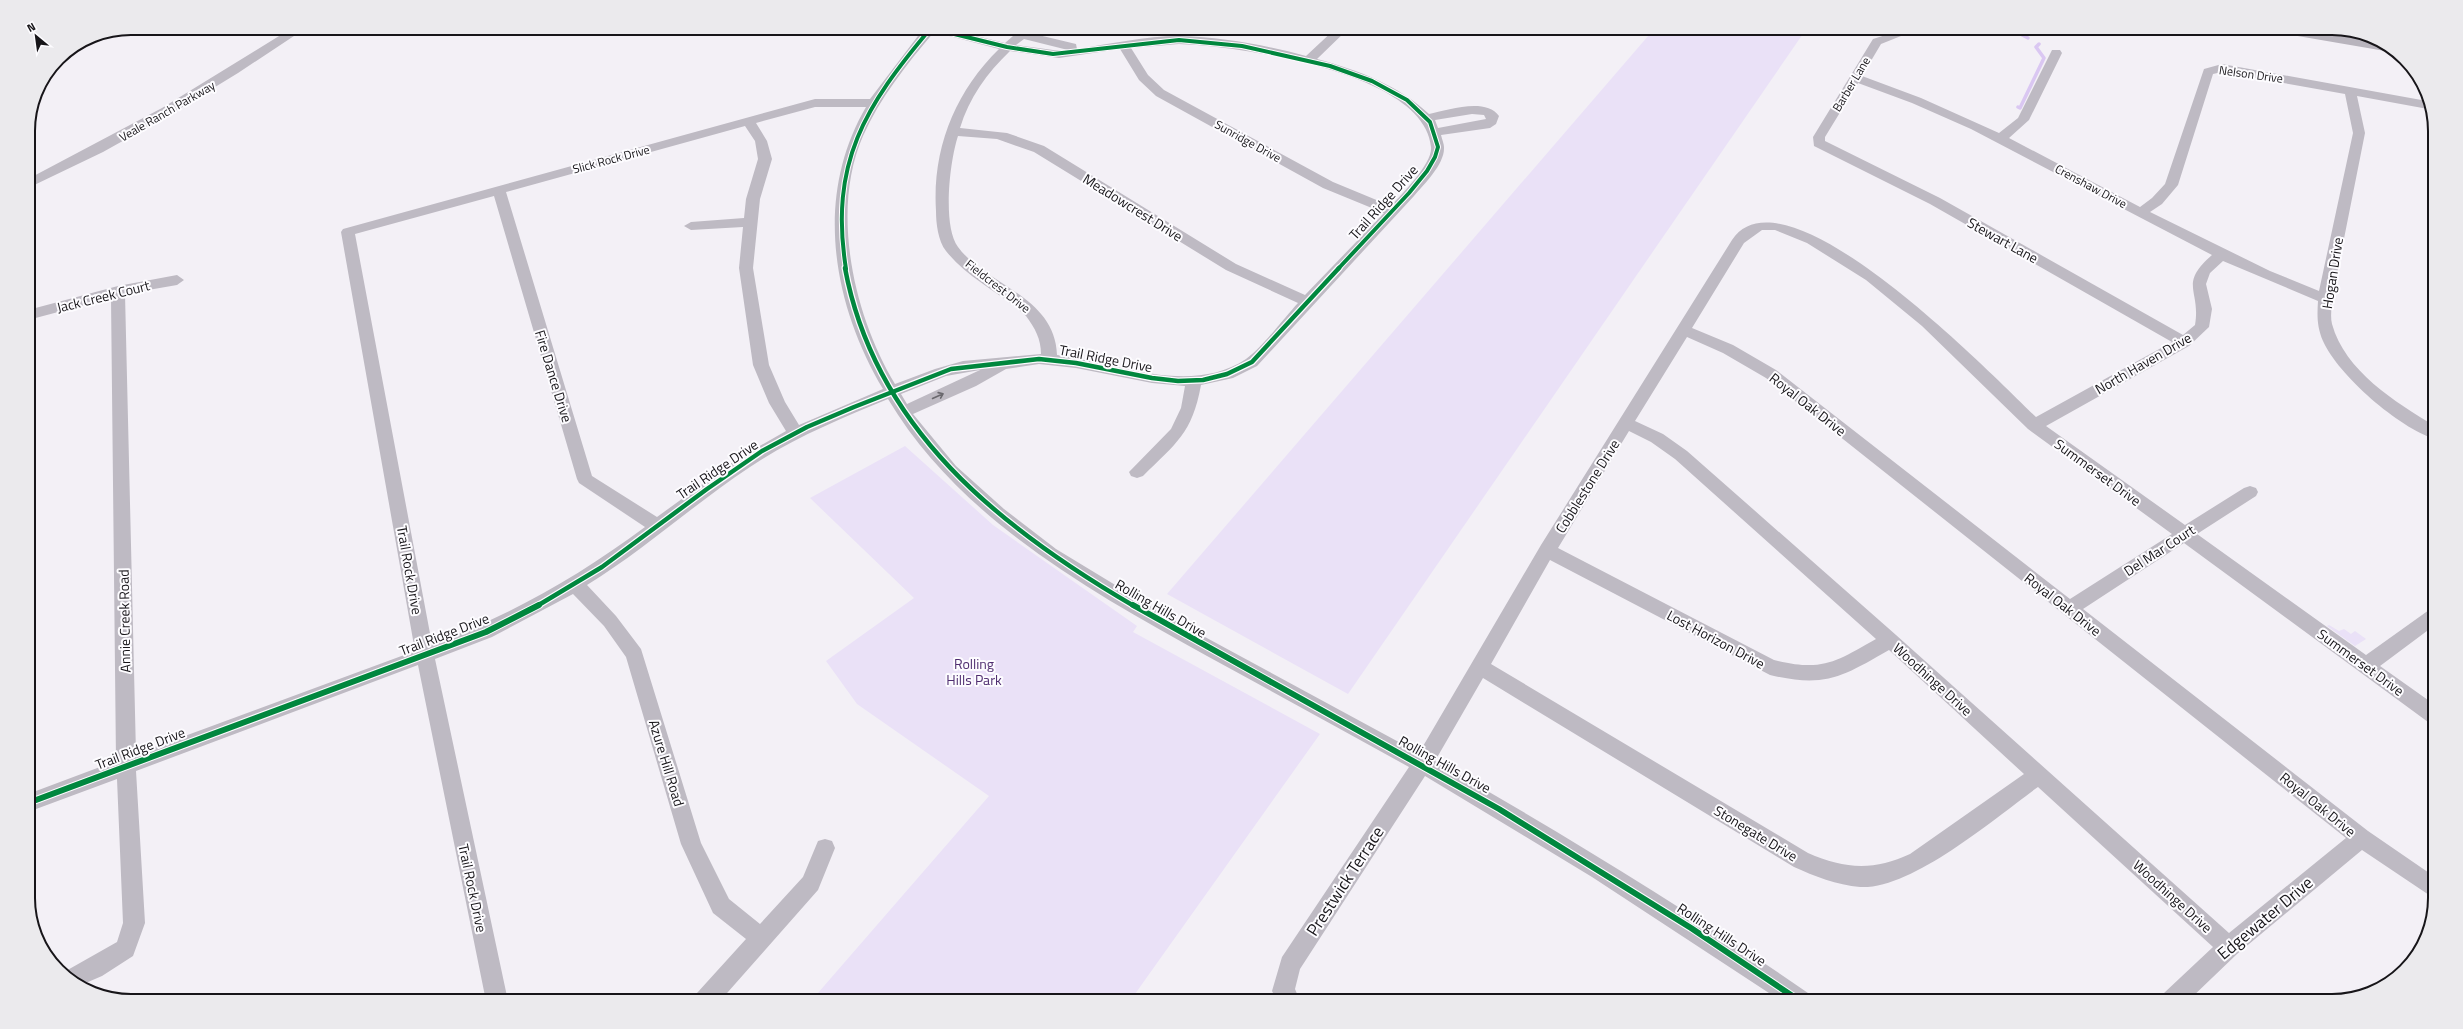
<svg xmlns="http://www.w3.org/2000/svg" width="2463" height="1029" viewBox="0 0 2463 1029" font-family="'Titillium Web',sans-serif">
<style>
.green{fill:#eae1f7}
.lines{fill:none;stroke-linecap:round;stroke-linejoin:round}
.stream{stroke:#dac7f2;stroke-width:3.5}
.minor{fill:#bebac3;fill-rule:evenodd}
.major{fill:#b8b4bd;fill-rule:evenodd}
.cycleway-far2-casing{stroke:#fdfcff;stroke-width:6}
.cycleway-far1-casing{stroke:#fdfcff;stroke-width:7}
.cycleway-casing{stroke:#fdfcff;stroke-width:8}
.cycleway-far2{stroke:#00873e;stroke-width:4}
.cycleway-far1{stroke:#00873e;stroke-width:4.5}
.cycleway{stroke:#00873e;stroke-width:6}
.oneway{stroke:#6a686e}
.labels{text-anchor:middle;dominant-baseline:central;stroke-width:4;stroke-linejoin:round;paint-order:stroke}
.far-street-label{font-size:12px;fill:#171519;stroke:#fdfcff}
.street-label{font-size:14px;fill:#171519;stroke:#fdfcff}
.park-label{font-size:14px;fill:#4e2c6f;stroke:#fdfcff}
.near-street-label{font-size:17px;fill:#171519;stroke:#fdfcff}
.rim{fill:none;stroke:#171519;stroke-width:2}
</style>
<rect width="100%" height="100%" fill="#f3f0f6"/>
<g class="green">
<path d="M1655,28H1807L1348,694L1167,594Z"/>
<path d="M905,446L993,525L1137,626L1133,632L1320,734L1130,1001H811L989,796L857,704L826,661L914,598L810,498Z"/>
<path d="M2329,625L2339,631L2344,629L2351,634L2355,631L2366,639L2355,646L2327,626Z"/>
</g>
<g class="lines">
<g class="stream">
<path d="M2009,28L2028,38"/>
<path d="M2018,107L2020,108L2044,58L2036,47L2039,44"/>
</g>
<g class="minor">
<path d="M292,28H306L238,73L171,114L103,152L28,188V179L162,108Z"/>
<path d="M924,28H944L1005,43L1013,36L992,30L990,28L1019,30L1022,28H1035L1030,33L1076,44L1077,49C1110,44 1145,36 1180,36C1222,37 1265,45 1306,56L1336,28H1349L1317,59C1358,70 1398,85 1429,114C1447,110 1486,97 1499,116L1496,124L1490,128L1441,135C1442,139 1444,144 1444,147C1445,164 1424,184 1414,196L1257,366L1233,378L1201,385C1192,434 1176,443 1143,476L1137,478L1131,476L1129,472L1171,429L1181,408L1185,386L1152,383L1076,368L1039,364L1006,369L976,386L913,414L956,466L1004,509L1056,549L1168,617L1419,753L1541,545L1732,240C1785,160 1995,378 2036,417L2172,342L1930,204L1814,146L1813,137L1873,39L1895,32L1901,36L1881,44L1862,76L1921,98L1999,133L2018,118L2052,50H2060L2062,53L2029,120L2009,138L2140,207L2152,198L2165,184L2204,69L2222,64L2427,101L2428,109L2357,96L2365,133L2332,299C2332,307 2330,316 2332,324C2345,371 2395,402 2435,426V439C2399,428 2338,375 2323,341C2317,327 2317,316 2318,301L2223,261L2210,273L2206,284L2212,309L2209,327L2189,346L2046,426L2185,525L2244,488L2250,486L2256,488L2258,492L2256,496L2197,534L2366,655L2429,610L2435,608V625L2380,666L2435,705V724L2428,722L2184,543L2083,609L2368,831L2435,877V899L2362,850L2237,954L2188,1001H2161L2164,993L2213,947L2038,787C1996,817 1912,890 1860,887C1837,885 1814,876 1794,867L1483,678L1435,761C1562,833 1688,910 1808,993L1811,1001H1781L1592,877L1425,776L1300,969L1295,989L1300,1001H1277L1272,991L1282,957L1409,767C1342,730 1275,693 1207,656C1088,590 959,518 888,399C840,419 793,438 750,467C694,504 644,550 587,585L616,616L641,649L701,843L729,899L760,924L803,877L818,841L825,839L832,841L835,848L818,890L720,1001H694L697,993L746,939L713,913L681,844L626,657L604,626L573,594L492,637L435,659L508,1001H486L418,665L136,771L145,923L133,956L102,976L81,985L64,972L117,942L123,923L117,779L28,812V794L116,761L111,298L28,320V310L118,286L177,275L184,280L177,285L125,294L136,754L415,651L341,232L343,229L815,99H870ZM934,32L999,49C955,92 932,149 936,211C936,223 938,241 946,251C967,278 1001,293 1026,316C1035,328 1041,339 1041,354L963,361L935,369L895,384C854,316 830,211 863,136C880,98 906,65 934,32ZM1024,39L1068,50H1069H1053L1016,45ZM1179,44C1238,46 1425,72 1431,147C1433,163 1402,194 1391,206L1333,182L1164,90L1148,75L1131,48ZM1120,49L1139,80L1156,96L1323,188L1384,213L1305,295L1236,264L1044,146L1007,133L960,128C969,98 987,73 1010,51L1059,58ZM2222,72L2345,94L2353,133L2319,291L2270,271L2150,212L2162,204L2178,185L2213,74ZM1858,83L1912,103L1971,129L2212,255C2178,285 2201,289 2195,325L2183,335L1940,198L1825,141V137ZM815,107H866C814,196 832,303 883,389L799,425L785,402L769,365L753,268L760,199L772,159L767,141L756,123ZM1472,114L1484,115L1486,119L1438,128L1435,120ZM745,126L755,141L758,159L746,199L744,218L691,222L684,226L691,230L743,227L739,268L753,365L769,403L786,431L737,459L657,517L592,476L506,192ZM958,136L997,139L1034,152L1226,270L1298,303C1285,317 1261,349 1246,359C1191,396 1115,363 1057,355C1055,296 987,286 958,247C942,225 950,160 958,136ZM494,196L577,479L579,483L645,527C579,576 510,616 432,644L355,234ZM1762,230H1775L1807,243L1866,280L1922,326L2028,429L2172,534L2070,599L1776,370L1733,345L1692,328L1744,243ZM1687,337L1723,353L1766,378L2346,838L2229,933L1896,635L1687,451L1663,434L1635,421ZM980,370L907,404L901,394L946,376ZM1629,431L1651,442L1675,459L1876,639C1835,662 1823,672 1774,660L1558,548ZM1550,560L1770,675C1825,688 1842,677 1889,650L2024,774L1910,854C1874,871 1844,869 1808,853L1491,664Z"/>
</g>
<path class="major" d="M2267,28H2299L2379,42L2391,52L2274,32Z"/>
<defs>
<g id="cycleway-far2">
<path d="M930,28L1007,47L1053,54L1179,40L1242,46L1330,66L1372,81L1407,100L1430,122L1438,147L1435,157L1427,171L1409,193L1338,269"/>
<path d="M846,269C829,163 865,106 931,28"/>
</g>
<g id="cycleway-far1">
<path d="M845,268C875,429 1000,528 1134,606"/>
<path d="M537,606L602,567L707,489L762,451L807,427L854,407L951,369L1039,359L1076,363L1152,378L1178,381L1203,380L1227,374L1252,362L1339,268"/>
</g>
<g id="cycleway">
<path d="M1133,605L1499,809L1691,928L1800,1001"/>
<path d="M28,803L486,632L539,605"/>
</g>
</defs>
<use href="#cycleway-far2" class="cycleway-far2-casing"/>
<use href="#cycleway-far1" class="cycleway-far1-casing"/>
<use href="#cycleway" class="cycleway-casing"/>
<use href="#cycleway-far2" class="cycleway-far2"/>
<use href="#cycleway-far1" class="cycleway-far1"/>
<use href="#cycleway" class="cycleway"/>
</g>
<defs><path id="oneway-shaft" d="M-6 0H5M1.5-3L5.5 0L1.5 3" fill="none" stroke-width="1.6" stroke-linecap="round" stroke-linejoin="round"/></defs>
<use class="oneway" href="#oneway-shaft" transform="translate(938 396) rotate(-24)"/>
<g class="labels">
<g class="far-street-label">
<text transform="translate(2251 74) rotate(8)">Nelson Drive</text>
<text transform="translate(1851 84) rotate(-59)">Barber Lane</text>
<text transform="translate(167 111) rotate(-30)">Veale Ranch Parkway</text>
<text transform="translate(1248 141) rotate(29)">Sunridge Drive</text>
<text transform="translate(611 159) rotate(-15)">Slick Rock Drive</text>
<text transform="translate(2091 186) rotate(28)">Crenshaw Drive</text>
<text transform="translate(998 286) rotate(38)">Fieldcrest Drive</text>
</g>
<g class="street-label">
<text transform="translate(1383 202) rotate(-48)">Trail Ridge Drive</text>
<text transform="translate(1133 207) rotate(32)">Meadowcrest Drive</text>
<text transform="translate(2003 240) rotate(29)">Stewart Lane</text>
<text transform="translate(2332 273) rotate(-81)">Hogan Drive</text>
<text transform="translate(103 296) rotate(-14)">Jack Creek Court</text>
<text transform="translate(1106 358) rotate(11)">Trail Ridge Drive</text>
<text transform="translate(2143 363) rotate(-30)">North Haven Drive</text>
<text transform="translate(554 376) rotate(73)">Fire Dance Drive</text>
<text transform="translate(1808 404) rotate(38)">Royal Oak Drive</text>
<text transform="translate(717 469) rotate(-34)">Trail Ridge Drive</text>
<text transform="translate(2098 472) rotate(36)">Summerset Drive</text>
<text transform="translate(1587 486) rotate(-58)">Cobblestone Drive</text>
<text transform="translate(2159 550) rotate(-33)">Del Mar Court</text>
<text transform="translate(410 570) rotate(80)">Trail Rock Drive</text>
<text transform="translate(2063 604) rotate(38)">Royal Oak Drive</text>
<text transform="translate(1161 608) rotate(30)">Rolling Hills Drive</text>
<text transform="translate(124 621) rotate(-91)">Annie Creek Road</text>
<text transform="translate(444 634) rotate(-21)">Trail Ridge Drive</text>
<text transform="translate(1716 639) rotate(28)">Lost Horizon Drive</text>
<text transform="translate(2361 662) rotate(36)">Summerset Drive</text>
<text transform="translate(1933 679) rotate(42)">Woodhinge Drive</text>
<text transform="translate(140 748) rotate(-21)">Trail Ridge Drive</text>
<text transform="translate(667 763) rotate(73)">Azure Hill Road</text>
<text transform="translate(1445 764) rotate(29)">Rolling Hills Drive</text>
<text transform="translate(2318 804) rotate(39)">Royal Oak Drive</text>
<text transform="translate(1756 833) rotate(31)">Stonegate Drive</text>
<text transform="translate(473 888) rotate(78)">Trail Rock Drive</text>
<text transform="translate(2173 896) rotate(42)">Woodhinge Drive</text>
<text transform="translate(1722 934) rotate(33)">Rolling Hills Drive</text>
</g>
<g class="park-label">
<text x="974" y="663">Rolling<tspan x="974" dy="16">Hills Park</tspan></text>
</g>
<g class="near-street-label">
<text transform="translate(1345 881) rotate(-57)">Prestwick Terrace</text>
<text transform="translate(2265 918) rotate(-40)">Edgewater Drive</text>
</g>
</g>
<path d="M0 0H2463V1029H0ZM131 35H2332A96 96 0 0 1 2428 131V898A96 96 0 0 1 2332 994H131A96 96 0 0 1 35 898V131A96 96 0 0 1 131 35Z" fill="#ebeaed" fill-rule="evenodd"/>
<path class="rim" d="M131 35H2332A96 96 0 0 1 2428 131V898A96 96 0 0 1 2332 994H131A96 96 0 0 1 35 898V131A96 96 0 0 1 131 35Z"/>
<g transform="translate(36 36) rotate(331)" stroke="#fdfcff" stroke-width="3" paint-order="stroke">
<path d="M0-3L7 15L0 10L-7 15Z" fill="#171519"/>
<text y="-6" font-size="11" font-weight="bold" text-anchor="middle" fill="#171519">N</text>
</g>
</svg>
